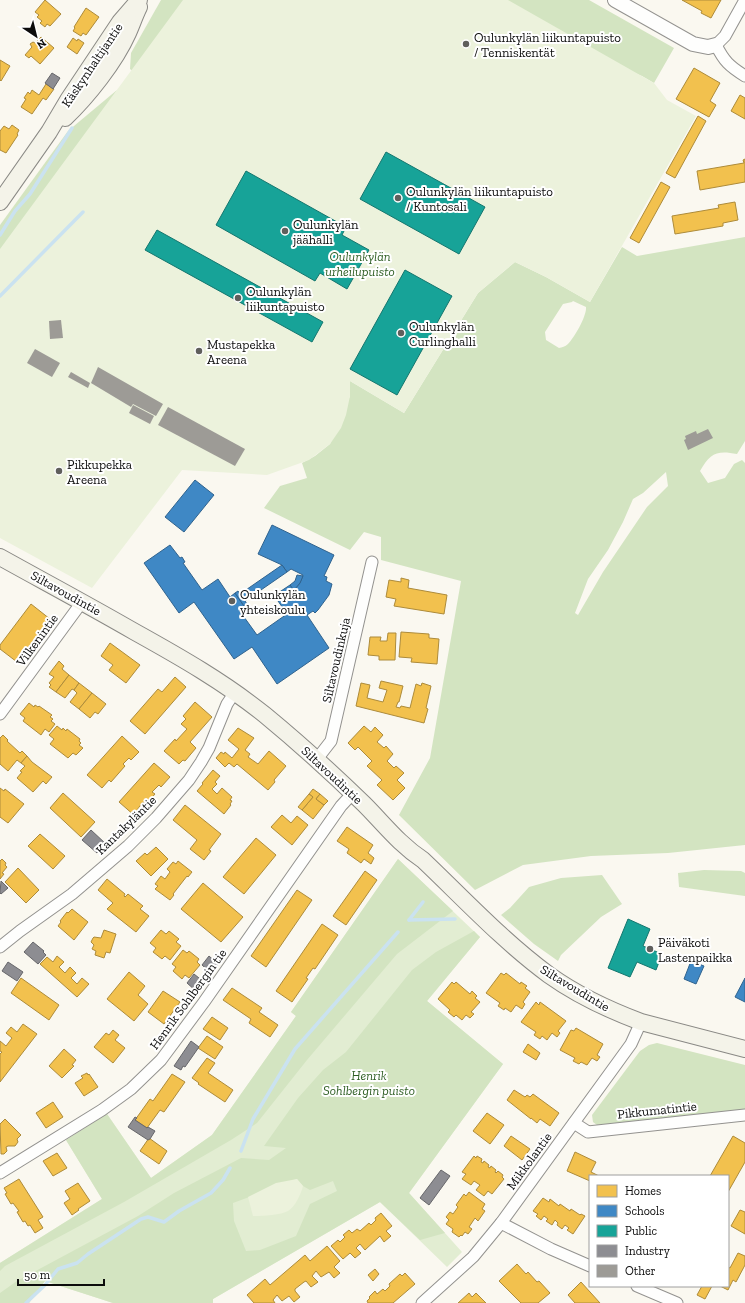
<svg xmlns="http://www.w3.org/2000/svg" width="745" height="1303" viewBox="0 0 745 1303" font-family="'Zilla Slab',serif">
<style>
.green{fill:#e2edd2}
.forest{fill:#d3e4c1;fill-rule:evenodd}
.pitch{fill:#ecf2dc}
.homes{fill:#f2c14e;stroke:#ad8b3a}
.schools{fill:#3f88c5;stroke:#30638e}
.public{fill:#17a398;stroke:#14766e}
.industry{fill:#8d8d92;stroke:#66666a}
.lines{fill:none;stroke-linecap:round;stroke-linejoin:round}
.stream{stroke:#cae2f0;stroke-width:3.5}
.building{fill:#9d9b96}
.minor-casing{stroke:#93928f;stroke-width:13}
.tertiary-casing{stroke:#93928f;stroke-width:16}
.secondary-casing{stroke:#8a8985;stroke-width:18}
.minor{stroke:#fefefd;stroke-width:11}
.tertiary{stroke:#fefefd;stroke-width:14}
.secondary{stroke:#f4f3e9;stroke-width:16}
.poi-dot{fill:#5f5f5c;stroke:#fff;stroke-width:1.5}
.labels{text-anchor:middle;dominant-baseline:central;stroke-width:4;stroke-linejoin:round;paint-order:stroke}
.poi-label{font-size:13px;fill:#0c0c0c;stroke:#fff;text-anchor:start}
.street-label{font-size:13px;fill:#0c0c0c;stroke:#fff}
.park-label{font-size:13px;font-style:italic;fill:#2e5e23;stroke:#fff}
</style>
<rect width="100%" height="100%" fill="#faf8f0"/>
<path class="green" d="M398,859L480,937L427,1001L503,1064L409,1193L462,1252L447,1267L380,1202L213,1299V1303H113L45,1281L29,1303H0V1263L102,1199L66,1140L107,1114L151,1178L212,1135L296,1016L291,1012Z"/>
<g class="forest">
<path d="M161,0H184L139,76L130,69L131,53Z"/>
<path d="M448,0H589L674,48L654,83L642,76Z"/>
<path d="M117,90L0,300V225L68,131Z"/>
<path d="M745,237V441L737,454C717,450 710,453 700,471L708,483L725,478L734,464L742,460L745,463V845L668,853L591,856L523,865L475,890L399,815L430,758L461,581L381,560V537L364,532L350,550L264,508L280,486L307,478L302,463L315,456L330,444L350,396V381L404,413L478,293L515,262L546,277L590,302L622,247L637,256ZM573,301L586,307C587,316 574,338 568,344C565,347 562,347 559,348L546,340L545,332L563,304L572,302ZM666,472L668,486L647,507L603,572L578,615L575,613L588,579L608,550L623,522L633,499L643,493Z"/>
<path d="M398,859L453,911L397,954L307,1060L257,1123L231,1140L124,1202L5,1266L0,1271V1263L102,1199L66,1140L107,1114L151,1178L212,1135L296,1016L291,1012Z"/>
<path d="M704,870L741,871L745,873V896L679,887L678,873Z"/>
<path d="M602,875L622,904L601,917L561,955L558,961L534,944L501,915L510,908L529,887L561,878Z"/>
<path d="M474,931L480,937L427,1001L503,1064L409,1193L445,1233L420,1240L380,1202L213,1299V1303H113L45,1281L29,1303H0V1293L17,1281L138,1216L174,1193L241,1158L269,1160L286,1148L264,1146L298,1098L323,1070L346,1052L412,970L436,952ZM297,1179L303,1186L310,1190L333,1181L337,1191L310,1204L296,1236L260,1250L246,1251L234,1221L233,1203Z"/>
<path d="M657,1043L745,1065V1111L597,1127V1125L593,1122L592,1115L640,1051L649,1045Z"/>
</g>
<g class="pitch">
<path d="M183,0H508L654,83L667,100L696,116L590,302L546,277L515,262L478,293L404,413L350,381V396L346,415L341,428L330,444L309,460L267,475L182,470L92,588L0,538V249Z"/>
<path d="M297,1179L303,1186C301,1194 295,1207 288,1211C281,1215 262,1216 253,1216L248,1197L276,1183Z"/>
</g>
<g class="homes">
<path d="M45,0L61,14L50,26L47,24L45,27L40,23L42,21L37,17L39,15L35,12Z"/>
<path d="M682,0H721L711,18L701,13L702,11Z"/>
<path d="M86,8L99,17L86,35L83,33L81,36L73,31L75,28L74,27Z"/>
<path d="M41,37L54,48L40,64L31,56L29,58L25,55L32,47L30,44L33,42L35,43Z"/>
<path d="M73,38L77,41L78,39L84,43L77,54L67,47Z"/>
<path d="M0,60L10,66L1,81L0,80Z"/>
<path d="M694,68L720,83L710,101L716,105L709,117L676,99Z"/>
<path d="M46,84L54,89L46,100L43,98L32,114L21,107L26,99L24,98L28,92L30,94L32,90L39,95Z"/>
<path d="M740,95L745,98V119L731,111Z"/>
<path d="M698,116L706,121L675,178L666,173Z"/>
<path d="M12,125L19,130L17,134L18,135L6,153L0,150V131L4,126L9,129Z"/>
<path d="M745,159V182L700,190L697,171L744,163L743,160Z"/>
<path d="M661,182L670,187L639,243L630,238Z"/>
<path d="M735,202L738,220L723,223V226L675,234L672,216L719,208L718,205Z"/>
<path d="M401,578L409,580L408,588L447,595L444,614L394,606L396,599L386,597L389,580L401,582Z"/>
<path d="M31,604L50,619L17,662L0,649V645Z"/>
<path d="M401,632L429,634V638L439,639L437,664L411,662L412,658L399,657Z"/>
<path d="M388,633H396L395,660H379V656L368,655L370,637H381L380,641H387Z"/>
<path d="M110,643L140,665L126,683L109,670L113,665L101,656Z"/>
<path d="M59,661L64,666L62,669L69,675L56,692L49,687L51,685L49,683L54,677L49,674Z"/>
<path d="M69,675L79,683L74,690L72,689L65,698L56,692Z"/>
<path d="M175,677L186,687L145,734L130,721L158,689L162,692Z"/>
<path d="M381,681L403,686L399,702H398L396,707L400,708L401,706L410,708L416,684L421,686L422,683L431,686L426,708L428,709L424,723L356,706L361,683L370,685L367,698L383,702L387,690L379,688Z"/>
<path d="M79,683L92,693L79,709L70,702L77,693L74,690Z"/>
<path d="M92,693L106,704L98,714L95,712L90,718L79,709Z"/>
<path d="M195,702L212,717L190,742L196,748L185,761L183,760L179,764L164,751L175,739L176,741L187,729L181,724L186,719L183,716Z"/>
<path d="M29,703L34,707L35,705L38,707L39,706L52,715L50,717L53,719L51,721L55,724L49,732L45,729L41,735L23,721L25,718L20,714Z"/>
<path d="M57,726L62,730L63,728L66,731L67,729L80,739L79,741L81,743L79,745L83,748L76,755L73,753L68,758L50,744L54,739L49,735Z"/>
<path d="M364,726L371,732L375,727L383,735L377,742L384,748L386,746L393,754L387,761L394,768L396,766L404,773L397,780L405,788L393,800L377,785L382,780L367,766L372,761L358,747L355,750L348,743Z"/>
<path d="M238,728L254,738L245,750L250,754L248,757L258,764L269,751L286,766L274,780L275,782L268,790L237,764L234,767L229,763L225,767L216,758L221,752L224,754L225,752L232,758L239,749L228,740Z"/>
<path d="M3,735L8,740L7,741L20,753L22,751L27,756L21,763L17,760L8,771L0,764V738Z"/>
<path d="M122,736L139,752L131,760L129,758L123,764L125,766L111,782L109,780L102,788L87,775Z"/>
<path d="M27,756L32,762L52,777L46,784L43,781L33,792L17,778L22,772L20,771L25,766L21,763Z"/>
<path d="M154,763L170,777L161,787L159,785L152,792L155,794L146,804L143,802L137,810L139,812L135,816L119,802Z"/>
<path d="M213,770L220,776L215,782L217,784L212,789L217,794L222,788L232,797L230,800L232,801L230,804L231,805L224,814L197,791L203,784L202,783Z"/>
<path d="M0,788L4,791L5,789L24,804L8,823L0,817Z"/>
<path d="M313,789L320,794L316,799L324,805L313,819L302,810L313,797L309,794Z"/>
<path d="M63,793L95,822L81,837L50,808Z"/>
<path d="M309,794L313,797L302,810L298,807Z"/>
<path d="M320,794L328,801L324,805L316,799Z"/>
<path d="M185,805L221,834L209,850L211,851L204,860L190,849L197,840L173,820Z"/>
<path d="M282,815L291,823L297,816L308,825L292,845L271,827Z"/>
<path d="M347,827L373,845L368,853L374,858L371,864L364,859L361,863L347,853L349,849L337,841Z"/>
<path d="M40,834L65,856L53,869L28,846Z"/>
<path d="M256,838L276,855L244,894L223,877Z"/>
<path d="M156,847L168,859L151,876L136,861L145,853L147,855Z"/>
<path d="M2,859L6,863L5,865L7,867L2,873L4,874L0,879V861Z"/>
<path d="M178,861L192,872L188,877L187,876L173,894L174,895L170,900L155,889L158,886L155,884L161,876L165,879L170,872L167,869L173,862L176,864Z"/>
<path d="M18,868L39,890L26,903L5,882Z"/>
<path d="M365,871L377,880L346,925L333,916Z"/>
<path d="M107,879L125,894L124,896L125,897L128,894L143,906L140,909L149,916L136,932L107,909L113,903L98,890Z"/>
<path d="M203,883L243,917L221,942L181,909Z"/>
<path d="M297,890L312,900L266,967L251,956Z"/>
<path d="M72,909L88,922L74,940L58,926L61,922L60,921L67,912L68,913Z"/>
<path d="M322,924L338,935L315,969L313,968L306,978L308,979L292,1002L276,991Z"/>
<path d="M104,930L116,934L110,953L106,952L104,958L95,955L96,951L92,949L94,945L91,942L93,938L94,937L101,938Z"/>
<path d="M161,930L166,934L169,931L179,939L176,942L181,946L170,960L165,956L162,959L153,952L156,948L150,943Z"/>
<path d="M183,950L187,953L189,951L199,959L197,962L200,965L189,978L185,975L182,979L173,971L176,967L172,964Z"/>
<path d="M57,956L64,962L59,967L65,973L70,967L76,973L71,978L77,984L82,978L89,984L77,997L40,964L47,957L53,962Z"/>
<path d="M129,972L145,986L138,995L148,1004L134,1021L107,999Z"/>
<path d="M501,973L504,975L506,973L520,984L521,982L527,986L525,988L530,992L523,1002L525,1004L522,1009L516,1005L511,1012L505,1008L504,1010L498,1006L500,1003L486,993Z"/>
<path d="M21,978L59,1005L49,1020L11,993Z"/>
<path d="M452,982L454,984L456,982L470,994L472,991L477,996L475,998L480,1002L471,1012L474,1014L470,1018L466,1015L462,1020L456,1015L454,1017L448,1012L450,1010L438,999Z"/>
<path d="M232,988L262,1008L259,1012L278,1025L270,1037L249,1023L251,1019L223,1000Z"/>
<path d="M163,991L180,1002L164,1024L148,1012Z"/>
<path d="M536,1002L539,1005L540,1002L566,1021L558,1031L560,1033L557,1037L552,1033L547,1040L542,1036L540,1039L534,1035L536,1032L521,1022Z"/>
<path d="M212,1017L228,1028L220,1040L203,1029Z"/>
<path d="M23,1024L37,1034L0,1082V1054L2,1052L0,1051V1041L6,1046L12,1038L6,1033L11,1027L17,1032Z"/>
<path d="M576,1028L603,1044L597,1055L600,1057L597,1061L592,1058L587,1065L581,1062L579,1064L573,1061L575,1058L560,1050L571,1030L574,1031Z"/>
<path d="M113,1030L119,1035L115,1040L125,1048L113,1063L94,1047L106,1033L109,1035Z"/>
<path d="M207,1036L223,1047L215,1059L198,1048Z"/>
<path d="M528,1044L540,1053L536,1060L523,1052Z"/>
<path d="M64,1049L76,1060L72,1065L74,1066L62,1078L49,1066Z"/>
<path d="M207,1058L215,1063L208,1073L233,1090L225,1102L198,1084L199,1083L192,1078Z"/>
<path d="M87,1073L88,1075L89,1074L98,1087L84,1096L75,1083L83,1078L81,1076Z"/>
<path d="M172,1074L185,1082L164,1112L160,1110L147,1128L135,1120L150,1099L153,1101Z"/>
<path d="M514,1090L525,1097L527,1095L530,1097L533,1094L559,1113L550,1126L540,1119L537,1123L531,1118V1119L507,1100Z"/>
<path d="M53,1102L63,1117L46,1128L36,1113Z"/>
<path d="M487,1113L504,1125L490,1144L473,1131Z"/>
<path d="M5,1119L21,1135L17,1139L18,1142L15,1146H8L6,1147L7,1151L4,1154H1L0,1124Z"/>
<path d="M511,1136L530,1149L522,1160L504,1146Z"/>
<path d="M733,1136L745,1143V1162L728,1192V1176H710Z"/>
<path d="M149,1138L167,1151L159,1164L140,1151Z"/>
<path d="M575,1152L596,1162L591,1172L599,1176H590V1181L567,1171Z"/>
<path d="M57,1153L67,1168L53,1176L43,1161Z"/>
<path d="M474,1156L476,1158L477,1156L482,1159L481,1162L483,1163L484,1161L489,1165L488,1167L490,1168L491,1166L496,1170L495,1172L496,1173L498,1171L503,1175L502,1177L504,1179L492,1194L488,1191L484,1196L476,1190L480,1185L474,1181L471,1185L462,1179L466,1174L462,1172Z"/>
<path d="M19,1179L43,1217L38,1220L43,1228L35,1233L30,1225L28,1226L25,1221L23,1222L17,1212L19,1211L13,1203L11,1204L5,1194L7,1193L4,1188Z"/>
<path d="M78,1183L90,1201L78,1209L79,1210L72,1215L64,1203L70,1199L65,1191Z"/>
<path d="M469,1192L485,1204L482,1209L485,1211L478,1221L475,1218L469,1227L472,1229L468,1234L465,1232L462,1236L461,1235L459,1237L452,1232L453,1229L446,1224L449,1220L446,1217L450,1212L453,1214L458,1207L456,1205L464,1194L466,1196Z"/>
<path d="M543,1198L549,1202L550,1199L559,1206L560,1204L570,1211L571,1209L580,1215L581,1214L585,1216L573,1234L567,1230L569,1228L565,1225L562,1229L557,1225L558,1223L555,1220L552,1225L546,1221L548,1219L544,1216L541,1220L536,1216L538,1214L533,1211Z"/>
<path d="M740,1210L745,1212V1234L731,1226Z"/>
<path d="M381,1213L392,1226L386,1231L391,1236L384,1242L380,1236L365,1250L360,1244L356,1248L361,1253L355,1258L350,1253L343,1259L331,1246L338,1240L340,1242L345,1237L343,1235L349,1230L352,1233L357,1229L360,1231L369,1223L371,1225L376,1220L375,1218Z"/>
<path d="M327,1246L340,1261L334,1267L340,1273L334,1278L329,1272L321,1277L316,1271L312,1276L318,1282L311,1287L306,1281L304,1282L295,1289V1291L300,1297L294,1302L289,1296L282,1301L277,1295L273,1300L275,1303H254L247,1295L265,1279L270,1285L305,1255L310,1261Z"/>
<path d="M738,1253L745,1256V1265L736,1282L733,1280L728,1290L720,1286H728V1267L730,1268Z"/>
<path d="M517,1264L526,1274L528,1272L537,1282L539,1281L550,1293L538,1303H521L499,1281Z"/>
<path d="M375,1269L379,1274L373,1281L368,1275Z"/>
<path d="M405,1273L415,1284L393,1303H368L367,1301L370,1298L369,1297L375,1291L377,1294L383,1289L385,1291L390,1286L389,1284L400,1274L402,1276Z"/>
<path d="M581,1282L600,1303H575L568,1295Z"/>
<path d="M702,1286H712L705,1299L697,1295Z"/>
<path d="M469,1293L472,1297L476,1293L486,1303H458Z"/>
</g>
<g class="schools">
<path d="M195,480L214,495L184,532L165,517Z"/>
<path d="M272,525L334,555L324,576L327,577L326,581L332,584L329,595L318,610L315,613L313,611L307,615L329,648L277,684L252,647L234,659L194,602L179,613L144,563L170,545L180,558L182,557L185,562L183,563L202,590L218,579L230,597L235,593L244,606L239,610L257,635L287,614L278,601L282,598L278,593L290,585L294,590L300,583L303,575L291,569L287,572L282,565L258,554Z"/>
<path d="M282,565L287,572L245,601L247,604L244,606L235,593L238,591L240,594Z"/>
<path d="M297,575L303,576L300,583L294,590L290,585L295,581Z"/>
<path d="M691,961L704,966L696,984L684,979Z"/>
<path d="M745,978V1002L735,997Z"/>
</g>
<g class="public">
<path d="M386,152L485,207L459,254L360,199Z"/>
<path d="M246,171L346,227L342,235L369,250L347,289L320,273L315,281L216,225Z"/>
<path d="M157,230L323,322L312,342L145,250Z"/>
<path d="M405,270L452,296L397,395L350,369Z"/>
<path d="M628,919L650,929L643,946L662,954L656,970L637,962L630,977L608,968Z"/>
</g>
<g class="industry">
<path d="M52,73L60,78L53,89L45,83Z"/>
<path d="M91,830L106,844L97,853L82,840Z"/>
<path d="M1,881L8,888L1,894L0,893Z"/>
<path d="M33,942L44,951L43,952L46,955L38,964L24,952Z"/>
<path d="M209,956L218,964L211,973L202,965Z"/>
<path d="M8,962L23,972L17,981L2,971Z"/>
<path d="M194,974L204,982L196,991L187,983Z"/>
<path d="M191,1041L199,1047L185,1067L183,1066L181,1070L174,1066Z"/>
<path d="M135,1117L137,1118L135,1120L147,1128L148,1127L155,1131L150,1139L148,1140L128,1127Z"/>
<path d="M441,1170L450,1176L429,1205L420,1198Z"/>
</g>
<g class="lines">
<g class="stream">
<path d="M0,235L15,211L30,194L72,128"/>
<path d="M0,296L83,212"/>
<path d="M409,920L455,919"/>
<path d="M409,920L423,902"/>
<path d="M241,1151L253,1119L295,1049L398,932"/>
<path d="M26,1303L45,1285L58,1269L77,1263L88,1254L141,1219L148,1217L164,1222L179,1211L211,1193L223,1180L230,1168"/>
</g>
</g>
<g class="building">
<path d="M61,320L63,338L50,339L49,321Z"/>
<path d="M35,349L60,363L52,377L27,363Z"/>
<path d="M98,367L163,404L156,416L133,404L131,407L91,383Z"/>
<path d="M71,372L90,383L88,388L68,377Z"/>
<path d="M133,405L154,416L150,424L129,413Z"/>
<path d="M168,407L245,449L235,466L158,425Z"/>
<path d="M708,429L713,438L688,450L684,440L686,439L685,436L696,431L697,434Z"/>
</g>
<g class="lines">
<defs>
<g id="minor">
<path d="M745,0L725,36L716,45C724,61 729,66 745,76"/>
<path d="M0,714L82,602"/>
<path d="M317,759L331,741L372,562"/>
<path d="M0,947L20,931L72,894L128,846L156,818L189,780L201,762L209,748L227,704L235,692"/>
<path d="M574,1123L588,1132L745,1115"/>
<path d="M0,1173L102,1110L131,1089L161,1060L204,1002L341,806L353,793"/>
<path d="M501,1223L551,1249L590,1266"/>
<path d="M637,1286L677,1303"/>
<path d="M422,1303L473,1257L501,1223L631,1044L641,1022"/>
</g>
<path id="tertiary" d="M615,0L693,44L708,47L716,45"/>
<g id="secondary">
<path d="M65,118C88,96 115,62 128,33C132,24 135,15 139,7"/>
<path d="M0,202L49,132L68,100L120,22L139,0"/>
<path d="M0,557C45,582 90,606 135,632C180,657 224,682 265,715C299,743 332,773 364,804C384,824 399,844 423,860C464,899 503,941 549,975C577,995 609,1010 641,1022L745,1049"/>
</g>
</defs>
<use href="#minor" class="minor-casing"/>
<use href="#tertiary" class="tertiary-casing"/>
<use href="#secondary" class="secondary-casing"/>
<use href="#minor" class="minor"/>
<use href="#tertiary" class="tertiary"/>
<use href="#secondary" class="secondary"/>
</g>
<g class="poi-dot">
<circle cx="466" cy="44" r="4"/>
<circle cx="398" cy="198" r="4"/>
<circle cx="285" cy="231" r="4"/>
<circle cx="238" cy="298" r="4"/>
<circle cx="401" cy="333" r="4"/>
<circle cx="199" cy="351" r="4"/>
<circle cx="59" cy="471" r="4"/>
<circle cx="232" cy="601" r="4"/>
<circle cx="650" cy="949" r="4"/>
</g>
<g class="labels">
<g class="poi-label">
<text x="474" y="37">Oulunkylän liikuntapuisto<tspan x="474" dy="15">/ Tenniskentät</tspan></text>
<text x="406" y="191">Oulunkylän liikuntapuisto<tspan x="406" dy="15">/ Kuntosali</tspan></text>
<text x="293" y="224">Oulunkylän<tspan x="293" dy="15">jäähalli</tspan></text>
<text x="246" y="291">Oulunkylän<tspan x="246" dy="15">liikuntapuisto</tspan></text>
<text x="409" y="326">Oulunkylän<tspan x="409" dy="15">Curlinghalli</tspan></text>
<text x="207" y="344">Mustapekka<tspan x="207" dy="15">Areena</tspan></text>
<text x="67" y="464">Pikkupekka<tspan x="67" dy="15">Areena</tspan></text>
<text x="240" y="594">Oulunkylän<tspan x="240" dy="15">yhteiskoulu</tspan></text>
<text x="658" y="942">Päiväkoti<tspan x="658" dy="15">Lastenpaikka</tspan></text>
</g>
<g class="street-label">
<text transform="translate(92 65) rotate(-56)">Käskynhaltijantie</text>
<text transform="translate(66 593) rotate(29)">Siltavoudintie</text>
<text transform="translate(37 640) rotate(-54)">Vilkenintie</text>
<text transform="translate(336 660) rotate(-77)">Siltavoudinkuja</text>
<text transform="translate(332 775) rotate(43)">Siltavoudintie</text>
<text transform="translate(126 825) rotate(-44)">Kantakyläntie</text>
<text transform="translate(575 988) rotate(31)">Siltavoudintie</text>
<text transform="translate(188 999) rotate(-54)">Henrik Sohlbergin tie</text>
<text transform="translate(657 1110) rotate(-6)">Pikkumatintie</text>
<text transform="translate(529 1161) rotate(-54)">Mikkolantie</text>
</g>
<g class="park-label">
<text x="360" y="256">Oulunkylän<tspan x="360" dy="15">urheilupuisto</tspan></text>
<text x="369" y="1075">Henrik<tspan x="369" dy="15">Sohlbergin puisto</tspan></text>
</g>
</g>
<rect x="589" y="1175" width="140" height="112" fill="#ffffff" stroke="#9e9e9e"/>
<rect x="597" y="1185" width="20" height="12" fill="#f2c14e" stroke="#9e9e9e"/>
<text x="625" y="1195" font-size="12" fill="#0c0c0c">Homes</text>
<rect x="597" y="1205" width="20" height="12" fill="#3f88c5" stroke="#9e9e9e"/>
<text x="625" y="1215" font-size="12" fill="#0c0c0c">Schools</text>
<rect x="597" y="1225" width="20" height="12" fill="#17a398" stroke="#9e9e9e"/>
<text x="625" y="1235" font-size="12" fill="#0c0c0c">Public</text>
<rect x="597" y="1245" width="20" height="12" fill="#8d8d92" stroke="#9e9e9e"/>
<text x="625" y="1255" font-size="12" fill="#0c0c0c">Industry</text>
<rect x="597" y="1265" width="20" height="12" fill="#9d9b96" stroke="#9e9e9e"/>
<text x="625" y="1275" font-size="12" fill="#0c0c0c">Other</text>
<g transform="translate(36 36) rotate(145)" stroke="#ffffff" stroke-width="3" paint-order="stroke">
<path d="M0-3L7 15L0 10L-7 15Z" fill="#0c0c0c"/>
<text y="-6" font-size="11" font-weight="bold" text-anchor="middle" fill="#0c0c0c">N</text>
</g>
<path d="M18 1279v6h86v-6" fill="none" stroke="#0c0c0c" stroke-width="2"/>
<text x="24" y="1279" font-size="12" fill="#0c0c0c" stroke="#ffffff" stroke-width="3" paint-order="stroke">50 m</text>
</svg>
